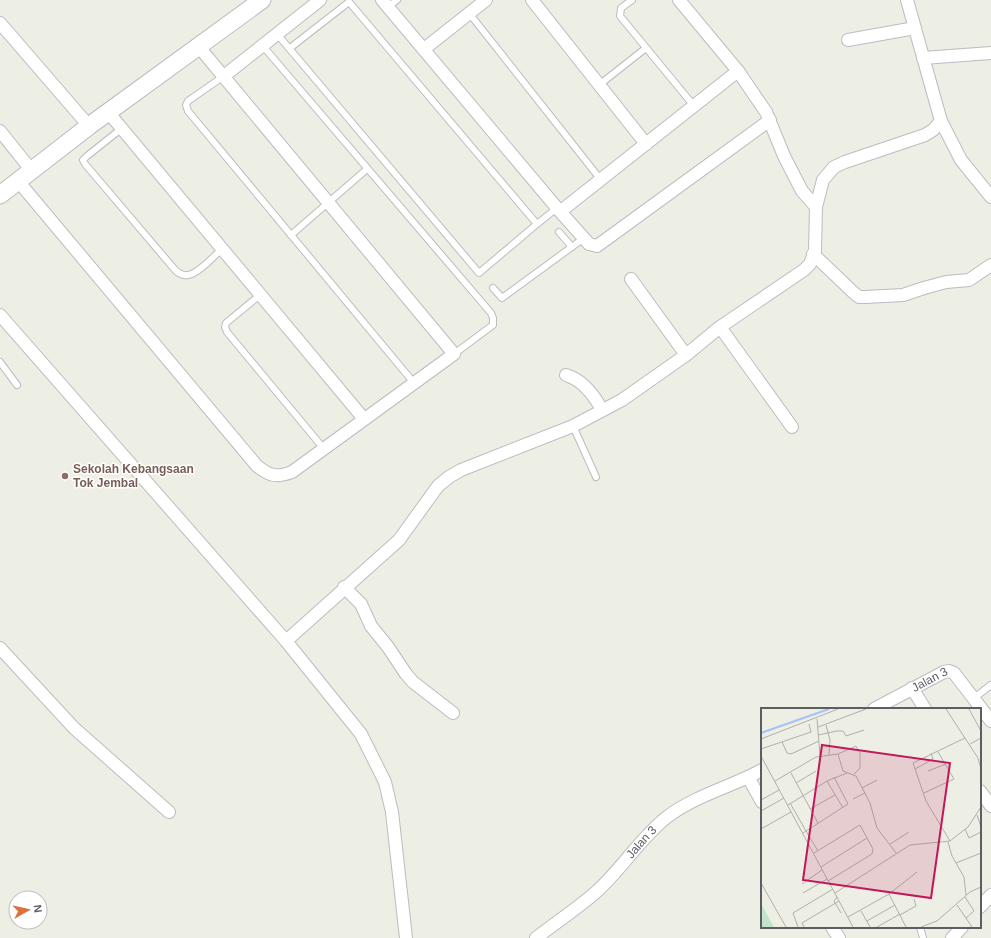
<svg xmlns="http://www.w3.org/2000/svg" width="991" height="938" viewBox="0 0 991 938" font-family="Arial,sans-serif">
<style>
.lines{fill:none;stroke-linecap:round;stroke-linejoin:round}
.lane-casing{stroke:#bcbcc2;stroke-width:8}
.street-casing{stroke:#bcbcc2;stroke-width:14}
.secondary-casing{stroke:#babbc1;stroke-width:19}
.lane{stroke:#fff;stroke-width:6}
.street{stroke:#fff;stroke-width:12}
.secondary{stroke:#fff;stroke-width:17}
.education-dot{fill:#8d6e63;stroke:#fff;stroke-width:1.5}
.labels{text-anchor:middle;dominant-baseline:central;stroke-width:3;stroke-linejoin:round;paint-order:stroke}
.education-label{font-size:12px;font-weight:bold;fill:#785e54;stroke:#fff;text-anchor:start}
.street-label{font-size:12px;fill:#5c5e64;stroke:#fff}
.inset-river{fill:none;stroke:#a8c1fa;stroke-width:2}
.inset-road{fill:none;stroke:#afb0ad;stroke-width:1}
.view{fill:#c2185b;fill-opacity:0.15;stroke:#c2185b;stroke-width:2}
.inset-edge{fill:none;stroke:#5c5e64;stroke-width:2}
</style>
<rect width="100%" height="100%" fill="#edeee4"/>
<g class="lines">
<defs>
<g id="lane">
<path d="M632,0L621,8L620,16L694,106"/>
<path d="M388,7L397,0"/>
<path d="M469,13L601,180"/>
<path d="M277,34L479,273L537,224L349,2L290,48"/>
<path d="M262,45L491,313L493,318V325L454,354"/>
<path d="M224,76L188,101L186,105L188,111L414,383"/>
<path d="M599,85L646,48"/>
<path d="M121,129L87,156L83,160L85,164L176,271C180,274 183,276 188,275C198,274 214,256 222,249"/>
<path d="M537,224L557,208"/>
<path d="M559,232L572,247"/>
<path d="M291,235L367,169"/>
<path d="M493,288L502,298L584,238"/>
<path d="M260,295L226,323L225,327L227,332L324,449"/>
<path d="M0,362L17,385"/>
<path d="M573,426L596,477"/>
<path d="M974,698L991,685"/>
<path d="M920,927L923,938"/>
</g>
<g id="street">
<path d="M382,0L557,208L589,244L597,246L770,120"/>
<path d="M532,0L646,144"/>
<path d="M679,0L738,71L766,112L784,156L802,191L816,207"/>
<path d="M0,23L89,126"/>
<path d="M848,40L915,28"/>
<path d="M424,49L486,0"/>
<path d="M923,58L991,53"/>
<path d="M224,76L320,0"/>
<path d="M108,112L364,419"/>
<path d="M941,121L961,160L991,197"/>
<path d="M0,131L32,171"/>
<path d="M18,181L257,466C270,476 276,478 292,472L454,354L199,47"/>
<path d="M561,211L738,71"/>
<path d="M813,254L854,293L859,297H865L903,295L924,288L946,282L969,280L991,265"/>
<path d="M631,279L686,355"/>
<path d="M0,315L286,641L361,734L385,782L392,812L406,938"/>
<path d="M720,327L792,427"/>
<path d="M566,375C583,380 594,395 602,410"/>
<path d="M344,587L361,604L371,626L388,647L406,674L413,682L453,713"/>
<path d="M286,641L399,540L438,486L449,477L461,470L573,426L622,400L686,355L720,327L804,270L810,264L815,251L816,207L823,180L834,167L845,162L925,135L933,130L941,121L907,0"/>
<path d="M0,648L74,728L169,812"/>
<path d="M912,688L925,709"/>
<path id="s1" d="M874,709L944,672L949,671L954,673L991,721"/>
<path d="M748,777L762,802"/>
<path d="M980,791L991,806"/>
<path d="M980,907L991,895"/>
<path d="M832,927L839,938"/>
<path id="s2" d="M536,938C555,923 578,908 596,892C622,869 640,838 667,817C696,795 731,787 762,770"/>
<path d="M952,938L962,927"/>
</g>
<path id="secondary" d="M0,195L89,126L262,0"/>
</defs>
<use href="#lane" class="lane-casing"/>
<use href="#street" class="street-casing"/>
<use href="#secondary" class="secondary-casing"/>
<use href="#lane" class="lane"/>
<use href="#street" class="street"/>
<use href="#secondary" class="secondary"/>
</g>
<circle class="education-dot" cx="65" cy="476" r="4"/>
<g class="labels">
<g class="education-label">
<text x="73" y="469">Sekolah Kebangsaan<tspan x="73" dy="14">Tok Jembal</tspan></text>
</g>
<g class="street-label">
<text stroke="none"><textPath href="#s1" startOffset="63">Jalan 3</textPath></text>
<text stroke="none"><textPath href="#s2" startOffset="143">Jalan 3</textPath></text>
</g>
</g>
<g transform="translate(761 708)">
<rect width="220" height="220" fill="#edeee4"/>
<path d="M0,196L13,219H0Z" fill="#c2e4cb"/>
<path class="inset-river" d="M0,25L68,1"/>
<path class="inset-road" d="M185,1L217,50L220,61M208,1L220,23M56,11L59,48M65,17L69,32L68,47M57,19L105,1M57,27L76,23H82L85,28L103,22M0,31L77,1M21,34L26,45L30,46L58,33M209,36L220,30M0,41L50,24L48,16M77,46L95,38L99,45V60L93,66M0,48L92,219M154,61L172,51L170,45M167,63L185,56M30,65L57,115M14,73L55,49L77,46L82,63L95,68L109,95L116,120L135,145M66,73L82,100M35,75L55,63M101,80L116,72M163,85L193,71L177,44M92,91L104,85M0,92L18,82M29,95L45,123M27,97L66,73L86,65M49,101L74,87M0,103L23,90M216,107L220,119M0,121L30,104M204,121L208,130L220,124M45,123L57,143M42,125L87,96L73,69M189,133L165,93L152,55L204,30M187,134L191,148L203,169L205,187M129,136L148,124M53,145L99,117L112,141L111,146L67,173M195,155L220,145M60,159L106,130M0,175L25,219M41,176L61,162M42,185L66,171M74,185L149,137L189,133L207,119L220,99M128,186L145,219M76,189L73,193L80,205M204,189L213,203L205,210M196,197L211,219M100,203L109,219M139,207L155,198L153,191M87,209L128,186L156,164M106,213L134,197M37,219L32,205L72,181M43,219L41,215L78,193M116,219L139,206M160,219L176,213L209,184L220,179"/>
<path class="view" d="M61,37L189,55L170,190L42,172Z"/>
<rect width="220" height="220" class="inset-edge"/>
</g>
<g transform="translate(28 910) rotate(82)"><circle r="19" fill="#ffffff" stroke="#bebfc1"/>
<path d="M0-3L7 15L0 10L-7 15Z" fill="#df7039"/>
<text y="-6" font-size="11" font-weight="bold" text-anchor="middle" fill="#5c5e64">N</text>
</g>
</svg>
